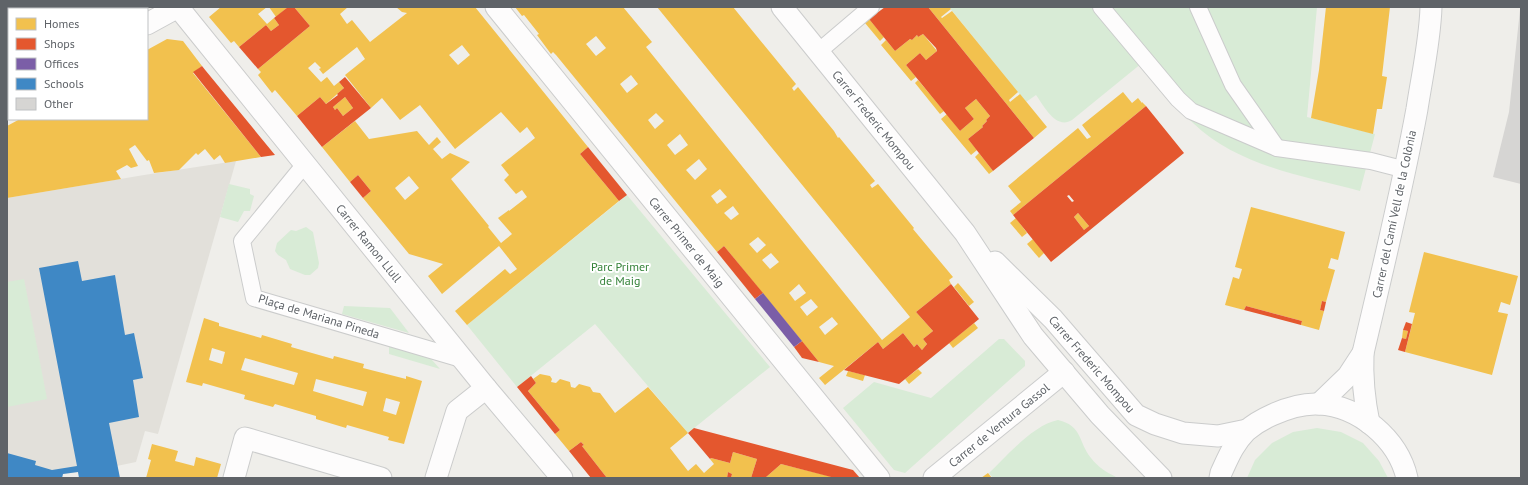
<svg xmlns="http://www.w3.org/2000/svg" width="1528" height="485" viewBox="0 0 1528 485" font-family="'PT Sans',sans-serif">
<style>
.education{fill:#e2e0da}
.green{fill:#d8ebd6}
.homes{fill:#f2c14e;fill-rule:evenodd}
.shops{fill:#e4572e;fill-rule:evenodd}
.offices{fill:#7b5ea7}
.schools{fill:#3f88c5}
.building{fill:#d6d5d3}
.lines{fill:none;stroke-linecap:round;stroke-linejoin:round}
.pedestrian-casing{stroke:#cbcccc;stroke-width:18}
.minor-casing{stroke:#cbcccc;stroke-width:23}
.pedestrian{stroke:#fdfcfc;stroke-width:16}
.minor{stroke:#fdfcfc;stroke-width:21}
.labels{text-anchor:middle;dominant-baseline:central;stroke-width:4;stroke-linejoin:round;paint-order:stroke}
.street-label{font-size:12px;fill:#5f6368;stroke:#fff}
.park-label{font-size:12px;fill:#348238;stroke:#fff}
</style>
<rect width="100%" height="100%" fill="#efeeea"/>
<path class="education" d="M236,161L158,434L145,431L136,462L78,474V472L63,474L62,478H7V198L144,175Z"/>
<g class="green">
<path d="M949,7H1317L1307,117L1375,134L1360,191C1303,176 1238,166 1193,123C1174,105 1159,83 1142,63L1072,120C1056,130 1044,106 1036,95L1026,102Z"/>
<path d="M229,184L250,189V194L254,196L250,211H244L238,222L220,217Z"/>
<path d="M627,195L770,367L688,433L595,324L517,387L467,325Z"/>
<path d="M306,227L313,232L319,263L318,268L310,275H305L290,269L286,260L278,255L275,251L277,243L291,230L296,231Z"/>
<path d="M24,279L47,399L7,407V282Z"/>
<path d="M344,306L390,308L409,333L342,314Z"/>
<path d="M999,339H1004L1025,361V366L905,473L894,470L843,408L874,382L931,398Z"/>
<path d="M389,342L424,351L440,369L389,354Z"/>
<path d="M1058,420C1083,426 1078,442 1091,458C1098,467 1106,472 1116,477L993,478L989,473C1008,455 1033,425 1058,420Z"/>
<path d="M1317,428L1341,432L1363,443L1379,461L1388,478H1247L1255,460L1272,443L1293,432Z"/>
</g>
<g class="homes">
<path d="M7,7H143L140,9H9V80L7,81Z"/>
<path d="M221,7H267L258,14L267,24L274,18L279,25L271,31L266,25L239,47L234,41L231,43L209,17Z"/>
<path d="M269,7H288L276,17Z"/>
<path d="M294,7H348L340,14L347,24L352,20L370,42L407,13L402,12L396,7H475L588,147L580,154L619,201L467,325L455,311L505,269L510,274L517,269L499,246L442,294L428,276L443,264L409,254L363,198L371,191L358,175L350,182L322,147L355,121L369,139L417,131L429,145L437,137L441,142L433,149L442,159L450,153L470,162L451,179L489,226L488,227L501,243L512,234L498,218L509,210V211L527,197L522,190L516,194L504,180L509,175L501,165L535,138L527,127L520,133L501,112L455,149L420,105L400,120L382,98L371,108L345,75L365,59L357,47L323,74L319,69L321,68L315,62L308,68L321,82L327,77L334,86L339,82L344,88L326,104L320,97L297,116L275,90L272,93L258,75L261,72L258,69L310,26ZM462,45L470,55L458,65L449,55ZM409,176L419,188L405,200L395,188Z"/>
<path d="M515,7H623L652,42L646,47L882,340L910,317L657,7H733L796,84L792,88L794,91L798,87L834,131L838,138L839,137L875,181L870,185L872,188L878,184L914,228L913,229L953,277L949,280L951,284L916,312L933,331L923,339L927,344L922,350L917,344L914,347L903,333L883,349L878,342L825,385L819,378L834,366L819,362L724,246L717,252L556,55L553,52L551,54L537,35L539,34L524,15L522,16ZM596,36L606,48L596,56L586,44ZM631,75L638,84L627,93L620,84ZM656,113L664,121L655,129L648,120ZM680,134L688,145L675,155L667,145ZM699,159L707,169L695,180L686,170ZM720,189L727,197L717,204L711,196ZM733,206L739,214L731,220L724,213ZM758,237L766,245L757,253L749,244ZM771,253L779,262L770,269L762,260ZM799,284L806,293L795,301L789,293ZM811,299L818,307L807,316L800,307ZM832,317L838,324L825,335L819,327Z"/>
<path d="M928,7H949L951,9L941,17L942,18L952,11L1018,92L1009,100L1010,102L1020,94L1047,127L1034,138Z"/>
<path d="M1326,7H1390L1382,76L1387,77L1382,109H1377L1373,134L1311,118L1319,70Z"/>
<path d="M869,19L884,37L880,41L865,23Z"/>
<path d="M923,34L937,51L926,60L920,53L906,65L916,77L911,81L881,45L886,40L895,51L910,39L912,40L917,35L918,37Z"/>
<path d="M167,39L183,41L202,66L193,73L261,157L225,163L220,155L214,160L205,149L198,155L196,153L179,170L154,173L149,160L147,161L135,145L129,149L138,166L131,168L127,165L116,171L121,179L7,198V126L20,119H147V50Z"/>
<path d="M918,80L944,111L940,114L915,83Z"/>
<path d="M1123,92L1132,103L1138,98L1142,103V102L1146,106L1013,215L1010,211L1021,202L1008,186L1078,128L1087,139L1091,137L1082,125Z"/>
<path d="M345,97L353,108L343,116L337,108L335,110L333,107Z"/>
<path d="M976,99L990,116L986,120L987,121L982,126L983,127L968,139L977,150L971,155L941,119L947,114L960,131L974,119L965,108Z"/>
<path d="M979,153L993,171L989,174L975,157Z"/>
<path d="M1251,207L1345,232L1338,260L1331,258L1328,268L1335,270L1326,302L1322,301L1320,310L1324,311L1319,330L1301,325L1302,321L1246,306L1244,310L1225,305L1233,277L1239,279L1242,269L1235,267Z"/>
<path d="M1078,213L1089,226L1084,230L1074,217Z"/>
<path d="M1016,218L1027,233L1022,237L1010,223Z"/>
<path d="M1033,239L1044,253L1039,258L1027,244Z"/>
<path d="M1424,252L1518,276L1510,305L1501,302L1498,312L1508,314L1492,375L1405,352L1415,313L1409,312Z"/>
<path d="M958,283L974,302L969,306L954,287Z"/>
<path d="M204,318L219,323V326L261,338L262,335L292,344L291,347L333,359L334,356L364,364L363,368L406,379V376L422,381L404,444L388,440L389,437L347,425L346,428L316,419V416L275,404L273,407L244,399L245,395L203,383L202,386L186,382ZM212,348L225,352L222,364L209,360ZM245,358L298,373L294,385L241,370ZM316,379L367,392L363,406L313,391ZM386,398L400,402L396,415L383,411Z"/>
<path d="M974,323L978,328L953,348L949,343Z"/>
<path d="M1403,330L1408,331L1406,339L1402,338Z"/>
<path d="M918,369L922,373L909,384L905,379Z"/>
<path d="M848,371L865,375L863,381L846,376Z"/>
<path d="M540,374L550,376L552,379L551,382L556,383L560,379L570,382L571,387L575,388L579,384L590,387L593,392L600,393L615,413L648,387L688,433L670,448L688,471L696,464L704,473L714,464L710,459L711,458L730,463L733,452L757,459L751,478H731L732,474L728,472L727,478H607L582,446L584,445L581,442L569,451L555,434L560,430L528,391L536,383L533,379Z"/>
<path d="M152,444L178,451L175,461L194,466L196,457L221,464L217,478H146L151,460L148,459Z"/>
<path d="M781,464L833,477V478H799L798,477L797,478H765Z"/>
<path d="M988,473L992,478H981Z"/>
</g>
<g class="shops">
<path d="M288,7H294L310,26L258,69L239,47L266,25L271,31L279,25L274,18Z"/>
<path d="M885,7H928L1034,138L993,171L968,139L983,127L982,126L987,121L986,120L990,116L976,99L965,108L974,119L960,131L906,65L920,53L926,60L937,51L936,48L923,34L918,37L917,35L912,40L910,39L895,51L869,19Z"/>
<path d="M202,66L206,71L275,155L261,157L193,72Z"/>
<path d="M345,77L371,108L322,147L297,116L320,97L326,104L338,95L337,94L344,88L339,82ZM345,97L353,108L343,116L337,108L335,110L333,107Z"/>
<path d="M1146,106L1184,153L1051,262L1013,215ZM1069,195L1074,201L1072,202L1067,196ZM1078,213L1089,226L1084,230L1074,217Z"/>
<path d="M588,147L627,195L619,201L580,154Z"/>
<path d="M358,175L371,191L363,198L350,182Z"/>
<path d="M724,246L763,293L755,299L717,252Z"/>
<path d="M951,284L979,319L899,384L844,370L878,342L883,349L903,333L914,347L917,344L922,350L927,344L923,339L933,331L916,312Z"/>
<path d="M1322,301L1326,302L1324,311L1320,310Z"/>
<path d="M1246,306L1302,321L1301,325L1244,310Z"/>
<path d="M1406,322L1412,324L1405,352L1398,350L1402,338L1406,339L1408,331L1403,330Z"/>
<path d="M802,341L819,362L802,358L794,347Z"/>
<path d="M531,376L536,383L528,391L560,430L555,434L517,387Z"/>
<path d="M694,428L853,470L860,478H835L781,464L765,478H751L757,459L733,452L730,463L711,458L710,459L688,433Z"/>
<path d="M581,442L584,445L582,446L607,478H591L569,451Z"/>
<path d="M728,472L732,474L731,478H727Z"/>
</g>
<path class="offices" d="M763,293L802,341L794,347L755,299Z"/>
<path class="schools" d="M78,261L82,281L115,275L125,335L134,333L143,378L133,380L139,417L109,423L120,478H79L78,472L63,474L62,478H7V453L36,461L35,465L52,470L77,466L39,268Z"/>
<path class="building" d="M1520,10H1521V184L1493,177L1509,112Z"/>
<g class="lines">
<defs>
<g id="pedestrian">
<path d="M1101,7L1178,99L1191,111L1277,148L1371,161L1406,170"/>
<path d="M1198,7L1233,85L1277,148"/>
<path d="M818,52L871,7"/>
<path d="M305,164L242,241L254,298L465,360"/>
</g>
<g id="minor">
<path d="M178,7L486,388L562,478"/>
<path d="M496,7L879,478"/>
<path d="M782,7L965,233L1033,336L1100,415L1161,478"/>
<path d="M147,24L178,7"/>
<path d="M7,101L9,100"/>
<path d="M995,262L1053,319L1136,415L1155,424L1183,433L1218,436L1247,430"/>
<path d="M1363,353C1362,377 1364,399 1369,423"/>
<path d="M1319,404L1348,376L1363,353C1382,272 1402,191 1417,109C1422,76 1430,41 1431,7"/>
<path d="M234,478L245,438L381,478"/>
<path d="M436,478L457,411L486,388"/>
<path d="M934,478L1064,372"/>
<path d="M1220,478L1221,473C1228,458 1234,443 1246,431C1253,425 1263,419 1272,415C1287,408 1302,403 1319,404C1359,406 1398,439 1407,478"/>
</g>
</defs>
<use href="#pedestrian" class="pedestrian-casing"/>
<use href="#minor" class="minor-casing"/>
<use href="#pedestrian" class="pedestrian"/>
<use href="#minor" class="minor"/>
</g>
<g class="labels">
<g class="street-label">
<text transform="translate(874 120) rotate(51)">Carrer Frederic Mompou</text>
<text transform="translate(1394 214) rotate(-78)">Carrer del Camí Vell de la Colònia</text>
<text transform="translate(687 242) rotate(51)">Carrer Primer de Maig</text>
<text transform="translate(369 243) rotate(51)">Carrer Ramon Llull</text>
<text transform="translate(319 316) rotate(17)">Plaça de Mariana Pineda</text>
<text transform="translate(1092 364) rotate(49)">Carrer Frederic Mompou</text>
<text transform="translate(999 425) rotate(-39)">Carrer de Ventura Gassol</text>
</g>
<g class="park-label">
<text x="620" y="266">Parc Primer<tspan x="620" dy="14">de Maig</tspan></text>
</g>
</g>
<rect width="1528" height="485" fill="none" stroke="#5f6368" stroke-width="16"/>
<rect x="8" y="8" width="140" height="112" fill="#ffffff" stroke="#bfc1c3"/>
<rect x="16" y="18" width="20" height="12" fill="#f2c14e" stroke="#bfc1c3"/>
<text x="44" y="28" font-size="12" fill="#5f6368">Homes</text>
<rect x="16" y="38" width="20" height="12" fill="#e4572e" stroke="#bfc1c3"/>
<text x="44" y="48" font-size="12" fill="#5f6368">Shops</text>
<rect x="16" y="58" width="20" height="12" fill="#7b5ea7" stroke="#bfc1c3"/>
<text x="44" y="68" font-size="12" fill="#5f6368">Offices</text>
<rect x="16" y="78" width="20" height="12" fill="#3f88c5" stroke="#bfc1c3"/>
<text x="44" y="88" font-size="12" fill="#5f6368">Schools</text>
<rect x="16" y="98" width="20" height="12" fill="#d6d5d3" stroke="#bfc1c3"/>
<text x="44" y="108" font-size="12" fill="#5f6368">Other</text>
</svg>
